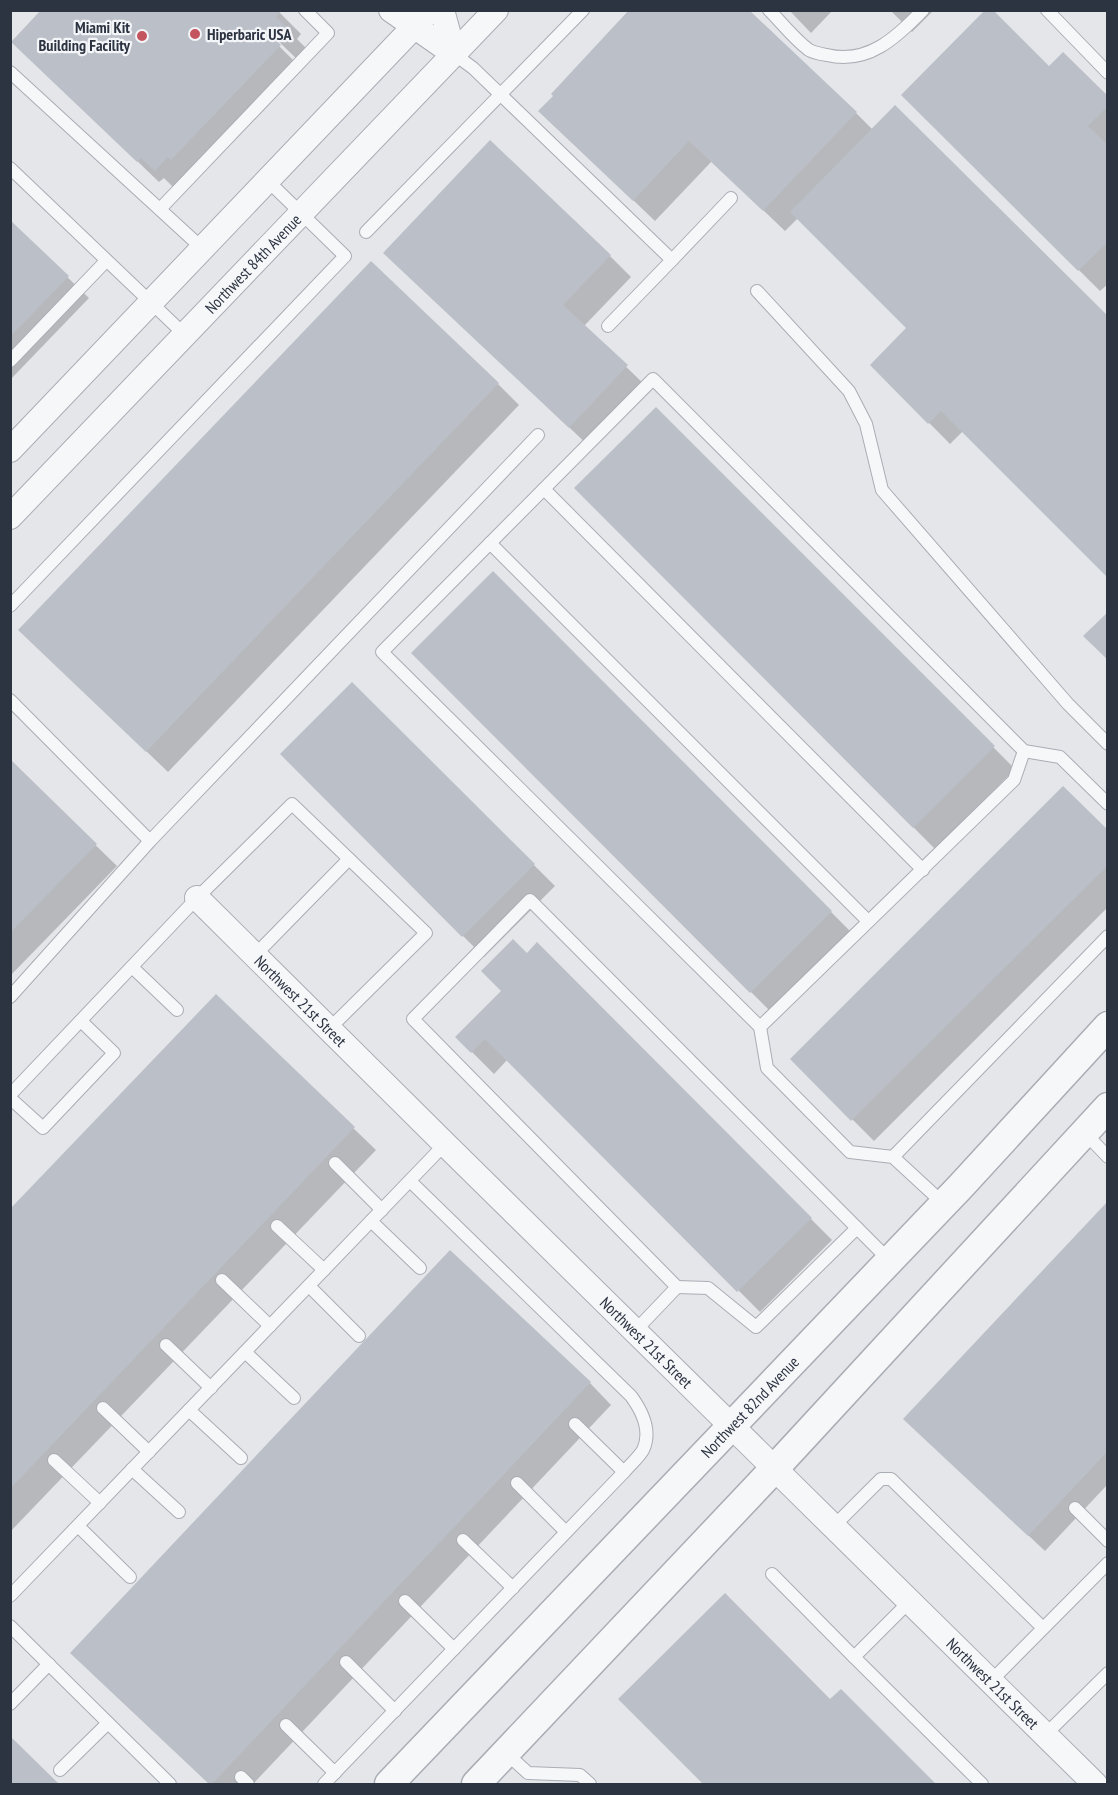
<svg xmlns="http://www.w3.org/2000/svg" width="1118" height="1795" viewBox="0 0 1118 1795" font-family="'PT Sans Narrow',sans-serif">
<style>
.shadow{fill:#0003}
.building{fill:#bbbfc7}
.lines{fill:none;stroke-linecap:round;stroke-linejoin:round}
.service-casing{stroke:#a9adb4;stroke-width:14}
.minor-casing{stroke:#a9adb4;stroke-width:26}
.tertiary-casing{stroke:#a9adb4;stroke-width:31}
.service{stroke:#f6f7f9;stroke-width:12}
.minor{stroke:#f6f7f9;stroke-width:24}
.tertiary{stroke:#f6f7f9;stroke-width:28}
.poi-dot{fill:#c4545d;stroke:#f3f5f8;stroke-width:2}
.labels{text-anchor:middle;dominant-baseline:central;stroke-width:4.5;stroke-linejoin:round;paint-order:stroke}
.poi-label{font-size:16px;font-weight:bold;fill:#2c3341;stroke:#f3f5f8;text-anchor:end}
.street-label{font-size:16px;fill:#2c3341;stroke:#f3f5f8}
</style>
<rect width="100%" height="100%" fill="#e4e6ea"/>
<g class="shadow">
<path d="M277,10L301,34L297,39L310,52L300,62L273,36L271,38L301,68L177,191L164,178L159,182L35,63L90,14Z"/>
<path d="M789,10H833L811,33Z"/>
<path d="M890,10H934L912,32Z"/>
<path d="M1049,68L1108,98V284L1100,291L903,95Z"/>
<path d="M856,113L873,130L963,431L950,444L872,365L909,328L798,218L785,231L712,161L655,221L562,132Z"/>
<path d="M10,222L89,298L10,380Z"/>
<path d="M610,256L631,277L584,326L648,388L591,448L407,274Z"/>
<path d="M498,384L519,405L168,772L42,651Z"/>
<path d="M656,409L1015,769L935,849L576,488Z"/>
<path d="M493,573L852,933L772,1013L413,653Z"/>
<path d="M352,684L555,886L484,957L282,754Z"/>
<path d="M10,762L117,866L10,976Z"/>
<path d="M1108,833V907L874,1141L792,1059Z"/>
<path d="M537,945L832,1240L760,1312L508,1059L494,1074L457,1037L503,991Z"/>
<path d="M216,996L376,1150L10,1532V1211Z"/>
<path d="M1108,1203V1484L1045,1551L921,1435Z"/>
<path d="M590,1383L611,1405L253,1784H210L93,1674Z"/>
<path d="M841,1691L934,1784H705L621,1699L831,1701Z"/>
<path d="M10,1738L57,1784H10Z"/>
</g>
<g class="building">
<path d="M41,10H89L90,12L92,10H279L280,12L276,17L290,30L278,42L281,45L171,160L168,157L155,171L141,158L137,162L11,42Z"/>
<path d="M629,10H749L857,112L763,211L689,141L633,201L538,111L553,96L551,94Z"/>
<path d="M985,10H993L1049,66L1063,52L1108,96V106L1088,126L1108,145V242L1078,271L901,95Z"/>
<path d="M895,105L1108,316V578L941,411L928,424L870,365L906,328L790,212Z"/>
<path d="M490,140L611,255L563,305L628,365L569,428L383,253Z"/>
<path d="M10,220L69,276L10,337Z"/>
<path d="M371,261L499,383L146,752L18,630Z"/>
<path d="M656,407L995,746L913,828L574,488Z"/>
<path d="M493,571L832,911L750,993L411,653Z"/>
<path d="M1108,612V660L1083,636Z"/>
<path d="M352,682L535,864L462,937L280,754Z"/>
<path d="M10,759L97,844L10,933Z"/>
<path d="M1063,786L1108,830V865L851,1121L790,1059Z"/>
<path d="M513,939L527,953L537,942L812,1218L737,1292L485,1039L471,1053L455,1037L501,991L481,971Z"/>
<path d="M216,994L355,1127L10,1489V1209Z"/>
<path d="M1108,1201V1451L1028,1536L903,1419Z"/>
<path d="M450,1250L591,1382L212,1784H209L70,1653Z"/>
<path d="M725,1593L830,1699L841,1689L936,1784H703L618,1699Z"/>
<path d="M10,1736L59,1784H10Z"/>
</g>
<g class="lines">
<defs>
<g id="service">
<path d="M769,10C782,23 795,40 809,50C814,53 821,54 827,55C868,65 897,37 923,10"/>
<path d="M1047,10L1108,73"/>
<path d="M454,54L473,68L672,260L731,198"/>
<path d="M10,72L203,249"/>
<path d="M10,168L185,335"/>
<path d="M160,209L328,33L305,10"/>
<path d="M366,232L583,10"/>
<path d="M757,291L849,391L866,424L882,490L1068,704L1108,744"/>
<path d="M608,326L672,260"/>
<path d="M10,361L106,261"/>
<path d="M544,489L923,870"/>
<path d="M490,543L868,921"/>
<path d="M10,606L345,256L268,181"/>
<path d="M10,700L150,841"/>
<path d="M255,955L349,859"/>
<path d="M132,967L177,1010"/>
<path d="M10,997L150,841L538,435"/>
<path d="M760,1027L1014,780L1024,751"/>
<path d="M10,1095L197,898L292,804L426,933L329,1029"/>
<path d="M10,1098L43,1128L114,1053L81,1021"/>
<path d="M1084,1132L1108,1157"/>
<path d="M893,1157L1108,936"/>
<path d="M335,1163L382,1210"/>
<path d="M944,1204L893,1157L850,1152L767,1068L760,1027L382,652L653,379L1024,751L1060,757L1108,804"/>
<path d="M371,1221L420,1268"/>
<path d="M277,1226L324,1270"/>
<path d="M222,1280L270,1326"/>
<path d="M309,1286L359,1336"/>
<path d="M677,1287L708,1288L756,1327L857,1228"/>
<path d="M635,1331L677,1287L413,1019L530,900L890,1261"/>
<path d="M166,1345L211,1388"/>
<path d="M245,1352L294,1398"/>
<path d="M103,1408L149,1452"/>
<path d="M189,1410L241,1458"/>
<path d="M575,1424L624,1472"/>
<path d="M54,1460L100,1503"/>
<path d="M132,1469L179,1512"/>
<path d="M517,1483L566,1532"/>
<path d="M1075,1508L1108,1541"/>
<path d="M78,1526L130,1577"/>
<path d="M834,1526L881,1479H891L1043,1628"/>
<path d="M463,1540L513,1588"/>
<path d="M772,1574L854,1657L910,1601"/>
<path d="M10,1596L445,1144"/>
<path d="M405,1601L454,1649"/>
<path d="M10,1626L170,1784"/>
<path d="M854,1657L982,1784"/>
<path d="M346,1662L395,1711"/>
<path d="M991,1681L1108,1563"/>
<path d="M10,1704L49,1664"/>
<path d="M286,1725L335,1773"/>
<path d="M1045,1735L1108,1673"/>
<path d="M506,1753L528,1773L580,1775L590,1784"/>
<path d="M60,1770L108,1723"/>
<path d="M241,1777L248,1784"/>
<path d="M324,1784L624,1472C630,1465 639,1457 643,1450C652,1431 642,1411 631,1396L410,1181"/>
</g>
<g id="minor">
<path d="M391,10L454,54"/>
<path d="M442,10L454,54"/>
<path d="M10,450L430,10"/>
<path id="s1" d="M10,517L496,10"/>
<path id="s2" d="M197,898L445,1144L1095,1784"/>
</g>
<g id="tertiary">
<path id="s3" d="M389,1784L961,1186L1108,1026"/>
<path d="M476,1784L775,1468L1108,1107"/>
</g>
</defs>
<use href="#service" class="service-casing"/>
<use href="#minor" class="minor-casing"/>
<use href="#tertiary" class="tertiary-casing"/>
<use href="#service" class="service"/>
<use href="#minor" class="minor"/>
<use href="#tertiary" class="tertiary"/>
</g>
<g class="poi-dot">
<circle cx="195" cy="34" r="6"/>
<circle cx="142" cy="36" r="6"/>
</g>
<g class="labels">
<g class="poi-label">
<text x="130" y="27">Miami Kit<tspan x="130" dy="18">Building Facility</tspan></text>
<text x="207" y="34" text-anchor="start">Hiperbaric USA</text>
</g>
<g class="street-label">
<text stroke="none"><textPath href="#s1" startOffset="351">Northwest 84th Avenue</textPath></text>
<text stroke="none"><textPath href="#s2" startOffset="146">Northwest 21st Street</textPath></text>
<text stroke="none"><textPath href="#s2" startOffset="632">Northwest 21st Street</textPath></text>
<text stroke="none"><textPath href="#s3" startOffset="522">Northwest 82nd Avenue</textPath></text>
<text stroke="none"><textPath href="#s2" startOffset="1118">Northwest 21st Street</textPath></text>
</g>
</g>
<rect width="1118" height="1795" fill="none" stroke="#2c3341" stroke-width="24"/>
</svg>
